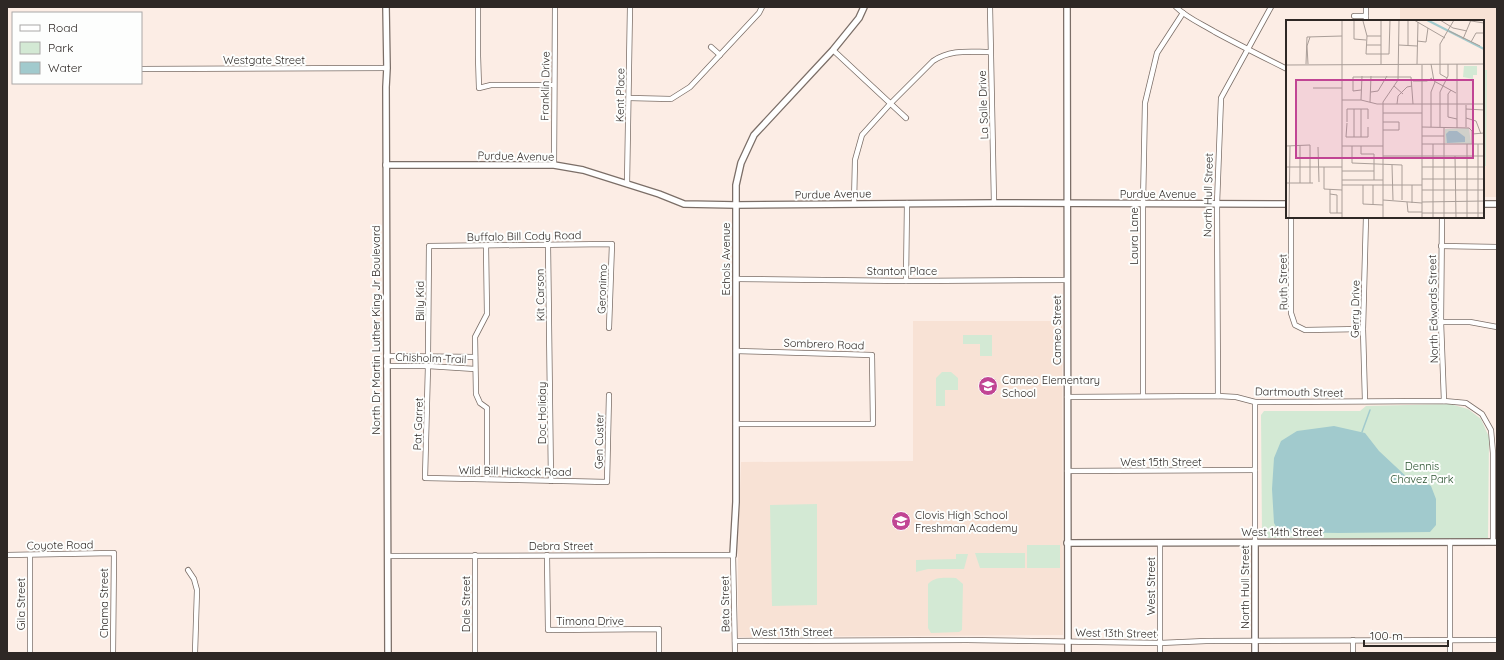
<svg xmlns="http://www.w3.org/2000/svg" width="1504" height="660" viewBox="0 0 1504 660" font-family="Quicksand,sans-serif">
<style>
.built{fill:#f8e2d5}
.green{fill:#d3e9d4}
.water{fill:#a1cacd}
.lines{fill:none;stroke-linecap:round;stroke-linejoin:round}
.stream{stroke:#a1cacd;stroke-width:1.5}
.minor-casing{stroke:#7b6e67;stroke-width:6}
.tertiary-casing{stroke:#7b6e67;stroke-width:8}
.minor{stroke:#fff;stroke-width:4.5}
.tertiary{stroke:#fff;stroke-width:5.5}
.labels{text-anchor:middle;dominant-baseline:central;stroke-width:4;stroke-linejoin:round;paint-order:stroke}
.street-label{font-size:11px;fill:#2e2825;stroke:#fdfefd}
.poi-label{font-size:11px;fill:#2e2825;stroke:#fdfefd;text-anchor:start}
.park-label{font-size:11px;fill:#28502d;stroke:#fdfefd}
.inset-river{fill:none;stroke:#a1cacd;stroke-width:2}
.inset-road{fill:none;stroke:#aa9e98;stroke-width:1}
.view{fill:#c14594;fill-opacity:0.15;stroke:#c14594;stroke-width:2}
.inset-edge{fill:none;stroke:#2e2825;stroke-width:2}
</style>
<rect width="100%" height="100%" fill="#fcede5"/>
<g class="built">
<path d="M1400,7H1497V197H1483V21H1400Z"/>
<path d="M913,321H1062L1063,635L738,637V546L741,462L913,461Z"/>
</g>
<g class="green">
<path d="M1483,70H1487L1486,166H1483Z"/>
<path d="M963,335H992V356H980V344H963Z"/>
<path d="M942,372H951L958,378V390H945V406H936V378Z"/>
<path d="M1450,404L1468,409L1481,419L1489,437L1488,539L1265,538L1262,535L1261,415L1264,411H1360L1366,406Z"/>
<path d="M817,504V605L772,606L770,505Z"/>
<rect x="1027" y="545" width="33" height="23"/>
<path d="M975,553H1025V568H980Z"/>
<path d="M956,554H968L964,569H928L916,572V560L956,559Z"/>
<path d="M956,578L963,584L962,630L959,632L931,633L928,628V584C935,576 947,578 956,578Z"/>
</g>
<path class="water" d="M1334,426L1365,433L1379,451L1410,480H1421L1431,486L1436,499V525L1430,532L1338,533L1279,532L1274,523L1272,489L1274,458L1281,441L1297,431Z"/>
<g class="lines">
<path class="stream" d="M1362,432L1370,410"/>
<defs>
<g id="minor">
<path d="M478,7V56L479,88L491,85H553"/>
<path d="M990,7L994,203"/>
<path d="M1176,7C1187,18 1202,24 1215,32C1239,45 1263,57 1287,69"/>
<path d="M1366,7V21"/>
<path d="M1354,16H1366"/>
<path d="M711,47L720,55"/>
<path d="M833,50L906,118"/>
<path d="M141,69L387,68"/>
<path d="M629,98L671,99L690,87L759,13L762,7"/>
<path d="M554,165L555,7"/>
<path d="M627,184L630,7"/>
<path d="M854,203L855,160L862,135L890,104L933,61C951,49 969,52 990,52"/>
<path d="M1291,217V313L1295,325L1305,330L1363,329"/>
<path d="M1442,217L1441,322L1444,401"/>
<path d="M548,245L551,481"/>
<path d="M486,246L487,314L475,337L476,394L480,403L487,408V479"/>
<path d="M1441,246L1497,247"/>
<path d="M736,279L906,281L1067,280"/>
<path d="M906,281L907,203"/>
<path d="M1441,322H1470L1497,327"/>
<path d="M428,355L429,246L612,244L609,328"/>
<path d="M386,356L475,357"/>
<path d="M386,366H428L475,369"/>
<path d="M428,366L425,478L607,482L609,395"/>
<path d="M1143,396V203L1145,103L1157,53L1183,13"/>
<path d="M1218,396L1217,204L1221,98L1271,7"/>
<path d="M1067,397L1218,396L1236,397L1255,402L1444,401L1466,403L1482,414L1491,430L1493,453V542"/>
<path d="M1365,401L1363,329L1366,217"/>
<path d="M736,424H873L872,355L736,351"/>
<path d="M1067,471L1255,470"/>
<path d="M1255,542V402"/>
<path d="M1450,542V653"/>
<path d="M7,555L114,553L113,653"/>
<path d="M30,555V653"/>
<path d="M475,555V653"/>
<path d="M547,555L548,630L659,629V653"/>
<path d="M388,556L733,555L735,653"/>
<path d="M188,570L194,579L197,590L195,653"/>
<path d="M1353,640V653"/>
<path d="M735,641L967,640L1160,643L1206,641L1497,640"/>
<path d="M1160,653V543"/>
</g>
<g id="tertiary">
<path d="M386,7L387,68L386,87L388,653"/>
<path d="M1067,7L1068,653"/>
<path d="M386,165H554L583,170L659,194L684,204L736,205L994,203L1287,204"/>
<path d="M1483,204H1497"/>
<path d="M1255,542V653"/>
<path d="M1067,543L1497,542"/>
<path d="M733,555L736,502V185L741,163L754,135L833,50L859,18L864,7"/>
</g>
</defs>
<use href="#minor" class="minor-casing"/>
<use href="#tertiary" class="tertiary-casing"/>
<use href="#minor" class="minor"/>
<use href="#tertiary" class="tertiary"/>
</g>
<defs>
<symbol id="school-disc" viewBox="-11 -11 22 22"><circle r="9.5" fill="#c14594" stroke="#fdfefd"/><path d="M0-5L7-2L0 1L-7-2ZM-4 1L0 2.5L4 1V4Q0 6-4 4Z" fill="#fff"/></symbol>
</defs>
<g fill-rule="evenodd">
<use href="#school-disc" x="977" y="375" width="22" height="22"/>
<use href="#school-disc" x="890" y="510" width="22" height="22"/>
</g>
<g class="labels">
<g class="street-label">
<text x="264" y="60">Westgate Street</text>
<text transform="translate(545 86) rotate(-89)">Franklin Drive</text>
<text transform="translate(620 95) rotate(-89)">Kent Place</text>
<text transform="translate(983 105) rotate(-92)">La Salle Drive</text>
<text transform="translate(516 156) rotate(1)">Purdue Avenue</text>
<text transform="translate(833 194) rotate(-1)">Purdue Avenue</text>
<text x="1158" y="194">Purdue Avenue</text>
<text transform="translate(1208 195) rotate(-89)">North Hull Street</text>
<text transform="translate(524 236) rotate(-1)">Buffalo Bill Cody Road</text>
<text transform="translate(1134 236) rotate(-90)">Laura Lane</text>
<text transform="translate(726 259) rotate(-90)">Echols Avenue</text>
<text x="902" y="271">Stanton Place</text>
<text transform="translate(1283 282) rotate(-91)">Ruth Street</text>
<text transform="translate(602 289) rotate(-88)">Geronimo</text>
<text transform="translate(540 295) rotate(-91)">Kit Carson</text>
<text transform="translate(420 301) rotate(-90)">Billy Kid</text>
<text transform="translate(1355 309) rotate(-89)">Gerry Drive</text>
<text transform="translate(1433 309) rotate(-91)">North Edwards Street</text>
<text transform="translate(376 330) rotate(-90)">North Dr Martin Luther King Jr Boulevard</text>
<text transform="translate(1057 330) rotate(-90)">Cameo Street</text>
<text transform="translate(824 344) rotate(2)">Sombrero Road</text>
<text transform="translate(431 358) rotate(2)">Chisholm Trail</text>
<text transform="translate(1299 392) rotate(1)">Dartmouth Street</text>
<text transform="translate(542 413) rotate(-90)">Doc Holiday</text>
<text transform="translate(418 424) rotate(-88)">Pat Garret</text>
<text transform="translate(599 441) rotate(-89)">Gen Custer</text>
<text x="1161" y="462">West 15th Street</text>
<text transform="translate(515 471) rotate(1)">Wild Bill Hickock Road</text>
<text x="1282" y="532">West 14th Street</text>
<text transform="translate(60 545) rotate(-1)">Coyote Road</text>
<text x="561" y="546">Debra Street</text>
<text transform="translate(1151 586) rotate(-90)">West Street</text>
<text transform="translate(1245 587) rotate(-90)">North Hull Street</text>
<text transform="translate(104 603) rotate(-90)">Chama Street</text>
<text transform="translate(21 604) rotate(-90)">Gila Street</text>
<text transform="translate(466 604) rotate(-90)">Dale Street</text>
<text transform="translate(725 604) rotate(-91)">Beta Street</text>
<text x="590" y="621">Timona Drive</text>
<text x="792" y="632">West 13th Street</text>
<text transform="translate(1116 633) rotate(1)">West 13th Street</text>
</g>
<g class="poi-label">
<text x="1002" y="380">Cameo Elementary<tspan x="1002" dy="13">School</tspan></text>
<text x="915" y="515">Clovis High School<tspan x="915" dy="13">Freshman Academy</tspan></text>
</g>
<g class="park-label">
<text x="1422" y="466">Dennis<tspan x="1422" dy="13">Chavez Park</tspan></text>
</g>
</g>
<g transform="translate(1286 20)">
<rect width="198" height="198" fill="#fcede5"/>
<path d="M191,46V55H187V59L177,57L178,46ZM183,108L185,124L159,123V109Z" fill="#d3e9d4"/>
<path d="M163,111H171L179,117V122L161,123L160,114Z" fill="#a1cacd"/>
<path class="inset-river" d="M141,0L198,29"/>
<path class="inset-road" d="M56,0V198M68,0V19L80,20M128,0L159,18M154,0L167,8L181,11M179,0L198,3M77,1L81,16L80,34H103L104,0M163,11L194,26M81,16H95M177,19L185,0M131,21L140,22L142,8M185,22L190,13H198M81,25H95M113,25L131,26M122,26V0M20,44L21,17L56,16M22,44L21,26L24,17M95,44V0M131,44L132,2M145,44L148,61L170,73M0,45L198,44M136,45V198M161,58L154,54V24L168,0M127,61H141L146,58M108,66L117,74M27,68H56M75,70L67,71V57H125L127,84M165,70L162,74V97L171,99M85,72L92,71L101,56M56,80H75L91,84H198M75,80L76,56M84,82L85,56M111,84L112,76L121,67L126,66M180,85V107M68,89V117M75,89V117M180,89L198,90M97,93H136M180,98L190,101L195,114M61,102V89H82V99M61,103L60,117H82V107M136,107L183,108L186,111V124M145,107V72L149,62M154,107V72L162,56V44M158,108V198M171,108V44M97,110H113V102H97M186,114L198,113M136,116H158M136,124H198M147,124V198M181,124V198M192,124V198M0,126L24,125V163M56,126H97M66,126V143L116,145M75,126V134H88V160M32,127L33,162M97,136H198M169,136L170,198M106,145L107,180M116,145V180M0,147H56M38,147V169L56,170M136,147H198M56,151H88M136,159H198M56,160H97M0,163H27M14,163V126M56,165H136M77,165V184L97,185M87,165V184M126,165V183M44,169V193H56M136,170H198M44,174L51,175V193M97,180L136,183M121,182L122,192H136M136,182L198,181M136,193H198M3,198L4,126M97,198V82L112,60L113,0"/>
<path class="view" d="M10,60H187V138H10Z"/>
<rect width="198" height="198" class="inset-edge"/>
</g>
<rect width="1504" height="660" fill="none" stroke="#2e2825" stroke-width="16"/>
<rect x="12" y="12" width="130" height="72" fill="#fdfefd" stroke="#aaa8a7"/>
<rect x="20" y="25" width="20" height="6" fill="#ffffff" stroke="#aaa8a7"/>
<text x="48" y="32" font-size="12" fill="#2e2825">Road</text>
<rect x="20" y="42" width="20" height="12" fill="#d3e9d4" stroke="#aaa8a7"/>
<text x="48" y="52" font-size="12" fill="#2e2825">Park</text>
<rect x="20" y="62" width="20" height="12" fill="#a1cacd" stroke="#aaa8a7"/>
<text x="48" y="72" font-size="12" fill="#2e2825">Water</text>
<path d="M1364 640v6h84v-6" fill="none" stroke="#2e2825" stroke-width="2"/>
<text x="1370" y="640" font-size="12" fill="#2e2825" stroke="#fdfefd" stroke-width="3" paint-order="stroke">100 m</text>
</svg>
